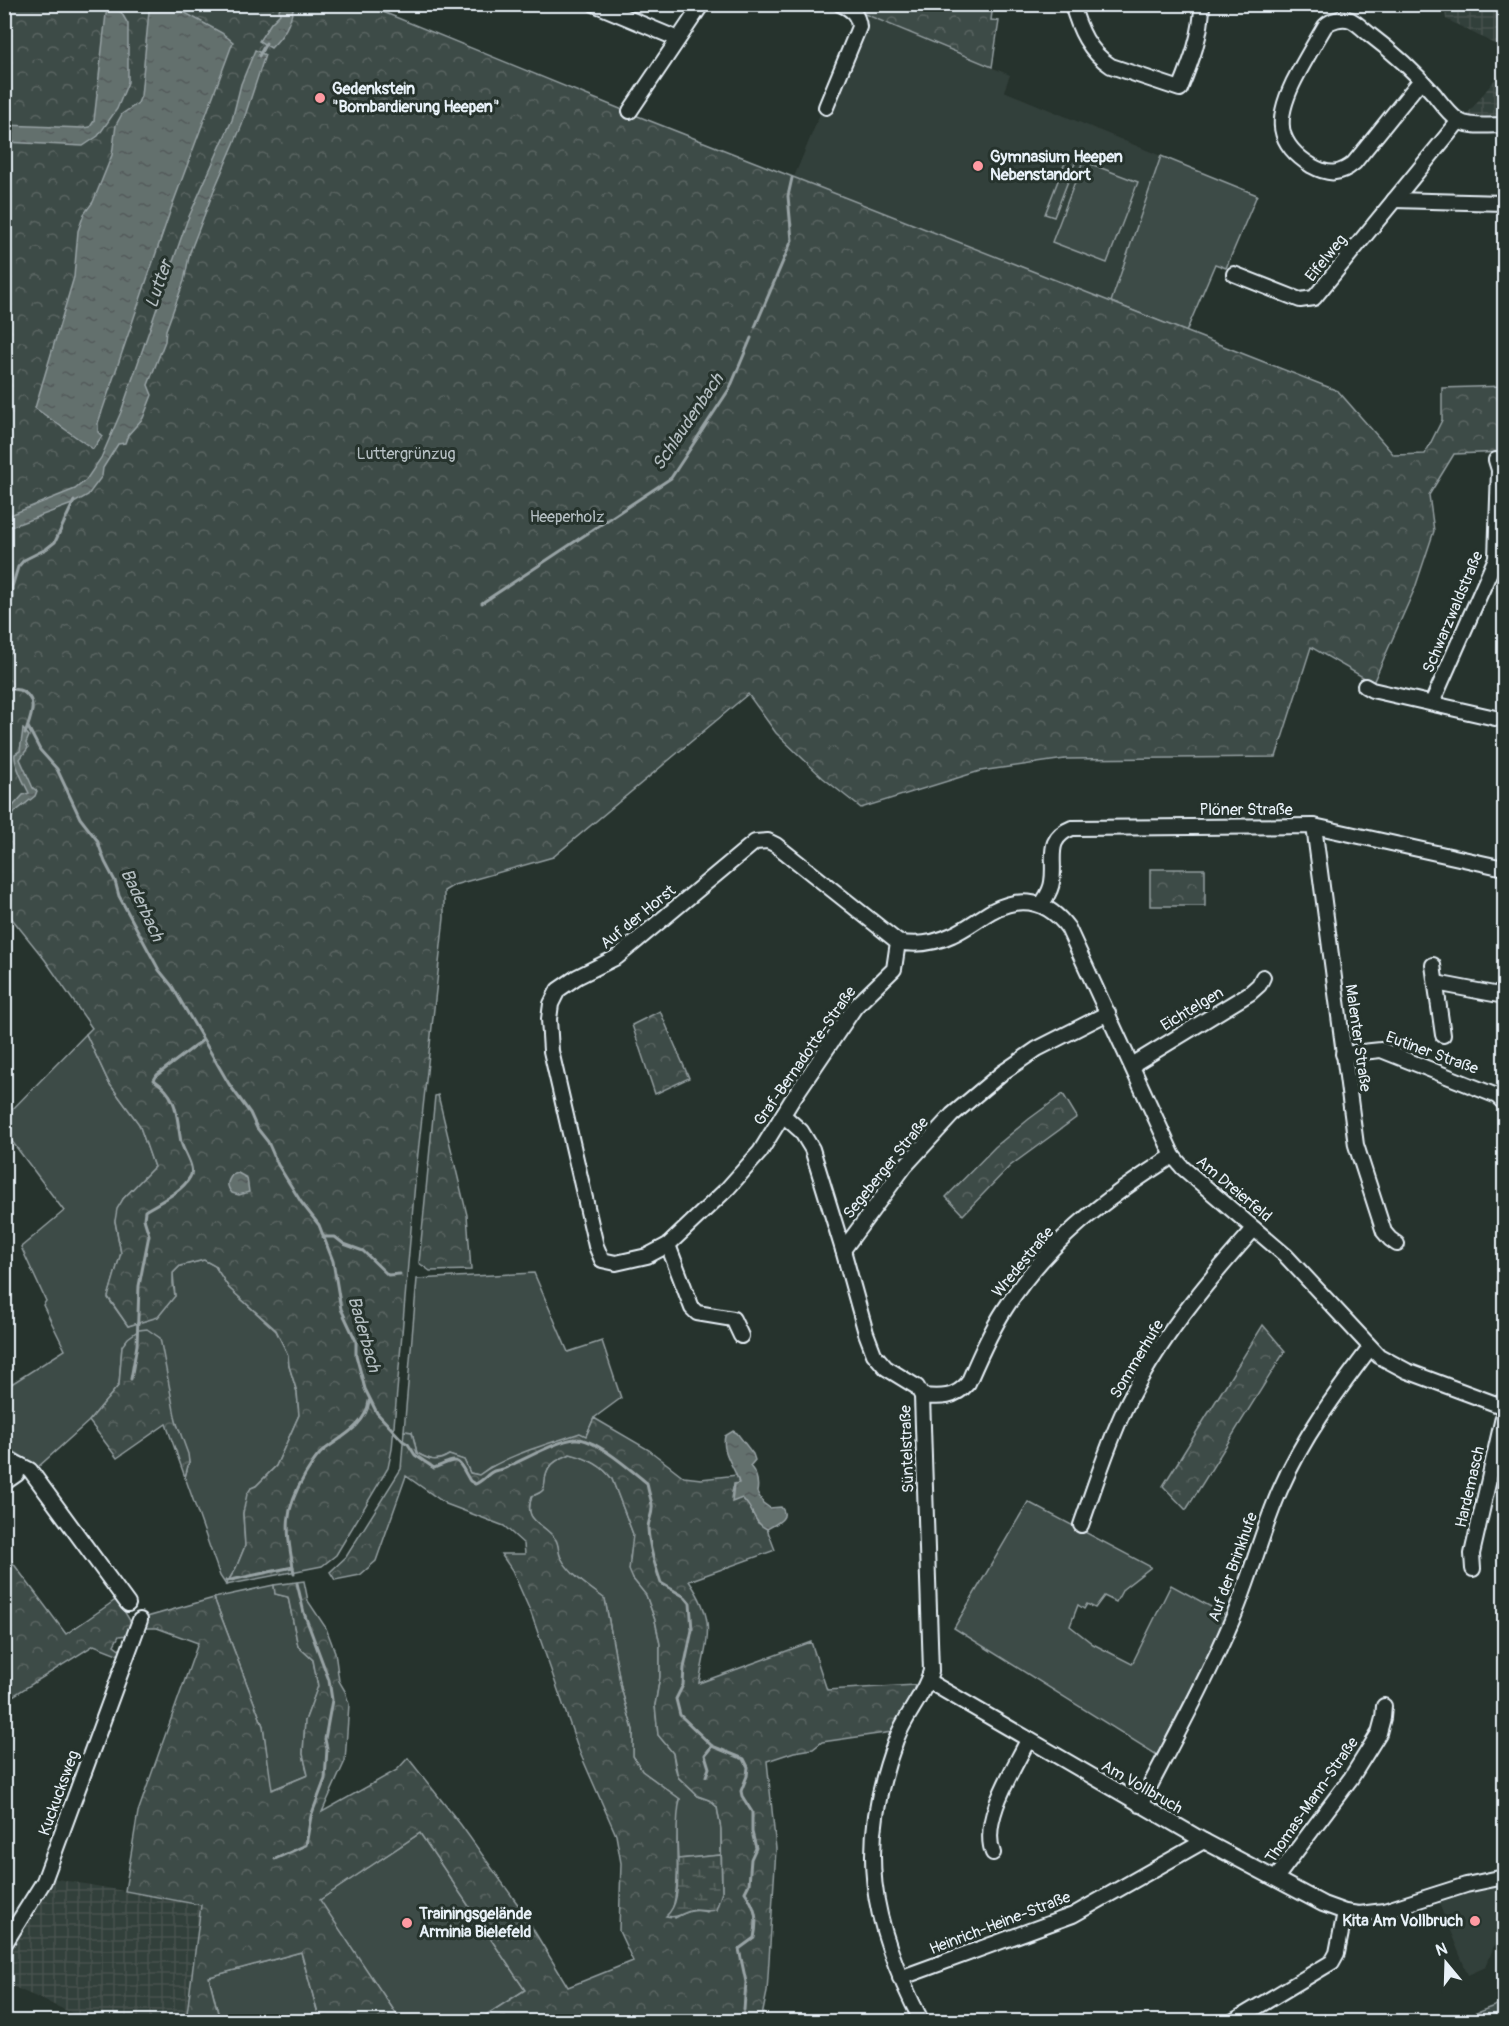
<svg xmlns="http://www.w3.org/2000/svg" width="1509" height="2026" viewBox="0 0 1509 2026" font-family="Pangolin,sans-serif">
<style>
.built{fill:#333f3a}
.industrial{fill:url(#industrial-grid)}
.green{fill:#3e4b47;stroke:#939ea0;stroke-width:1.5}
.forest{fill:url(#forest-crowns);stroke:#939ea0;stroke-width:1.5;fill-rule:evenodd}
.wetland{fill:url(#wetland-marsh);stroke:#939ea0;stroke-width:1.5}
.water{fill:url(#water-ripples);stroke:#98a3a5;stroke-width:1.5}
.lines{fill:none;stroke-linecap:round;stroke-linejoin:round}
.stream{stroke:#98a3a5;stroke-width:3}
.street-casing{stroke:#e8f1f8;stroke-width:18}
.street{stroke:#26332d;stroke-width:14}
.poi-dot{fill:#ff9aa2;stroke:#26332d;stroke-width:2}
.labels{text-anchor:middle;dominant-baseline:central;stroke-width:6;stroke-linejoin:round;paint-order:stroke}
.poi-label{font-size:16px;font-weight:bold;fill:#e8f1f8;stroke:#26332d;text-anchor:start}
.street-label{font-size:16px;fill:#e8f1f8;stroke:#26332d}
.park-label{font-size:16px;fill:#b5bfc3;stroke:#26332d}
.water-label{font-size:18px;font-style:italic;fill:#b3bdc0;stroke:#26332d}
</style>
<defs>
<pattern id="industrial-grid" width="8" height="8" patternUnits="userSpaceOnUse" patternTransform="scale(1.5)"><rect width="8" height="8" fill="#333f3a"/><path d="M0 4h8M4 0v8" fill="none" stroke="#47524e"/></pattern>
<pattern id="forest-crowns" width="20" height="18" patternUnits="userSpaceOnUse" patternTransform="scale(1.5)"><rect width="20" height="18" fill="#3e4b47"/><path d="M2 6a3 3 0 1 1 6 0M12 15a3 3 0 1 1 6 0" fill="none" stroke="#5a6562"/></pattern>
<pattern id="wetland-marsh" width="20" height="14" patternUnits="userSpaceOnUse" patternTransform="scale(1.5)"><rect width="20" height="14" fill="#3e4b47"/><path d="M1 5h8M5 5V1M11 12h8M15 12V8" fill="none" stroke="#5a6562"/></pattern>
<pattern id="water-ripples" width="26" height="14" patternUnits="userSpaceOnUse" patternTransform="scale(1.5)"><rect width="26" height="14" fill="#636f6d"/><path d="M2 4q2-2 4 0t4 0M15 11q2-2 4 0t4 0" fill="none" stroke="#535a5a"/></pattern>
</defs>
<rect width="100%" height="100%" fill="#26332d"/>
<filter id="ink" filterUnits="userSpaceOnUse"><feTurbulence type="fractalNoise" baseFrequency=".0167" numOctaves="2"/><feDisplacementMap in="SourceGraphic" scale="12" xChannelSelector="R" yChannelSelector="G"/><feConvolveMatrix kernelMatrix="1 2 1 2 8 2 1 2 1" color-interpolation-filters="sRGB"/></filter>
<g filter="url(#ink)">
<g class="built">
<path d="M862,13L1010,75L1004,91L1161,156L1111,302L794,177L820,114L826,117L835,97L838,98L862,37L864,21Z"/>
<path d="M1504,1885V1941L1494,1946L1486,1967L1468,1975L1438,1901Z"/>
</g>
<g class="industrial">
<path d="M1444,5H1504V49L1446,19Z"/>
<path d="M1504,68V118L1465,117Z"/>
<path d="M52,1878L201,1905L186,2021H72L76,2015L5,1983L4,1955Z"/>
</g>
<g class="green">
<path d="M1068,155L1077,158L1054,217L1045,214Z"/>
<path d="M1161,156L1257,195L1226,268L1215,264L1186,332L1111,302Z"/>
<path d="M1083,161L1138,182L1107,263L1052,242Z"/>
<path d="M86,1034L109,1083L139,1124L154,1167L123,1199L115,1221L121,1253L108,1298L128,1326L138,1322L175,1296L173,1273L180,1266L204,1260L215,1266L229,1288L276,1331L288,1355L289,1366L297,1392L299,1415L276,1466L256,1486L251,1488L243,1513L245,1546L236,1568L226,1585L220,1576L185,1477L189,1462L176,1421L122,1346L119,1385L89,1421L38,1467L5,1446V1388L65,1350L43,1305L46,1301L21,1247L64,1211L5,1132V1117Z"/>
<path d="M534,1273L568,1352L602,1341L621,1398L594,1418L586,1436L490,1467L479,1475L470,1473L464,1460L449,1455C436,1463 429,1460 417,1453L412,1432L404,1431L417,1279Z"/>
<path d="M571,1454C587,1458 602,1465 612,1479L633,1534L634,1540L630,1557L633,1579L646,1595L655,1620L660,1644V1677L655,1705L658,1735L673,1753L675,1767L678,1777L698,1796L709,1800L717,1807L721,1829V1855L678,1859L676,1815L680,1799L642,1771L633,1756V1730L621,1688L605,1599C589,1587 571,1576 561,1558C558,1553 559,1545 555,1540C544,1522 522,1523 532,1496C551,1489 541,1486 547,1472C551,1462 561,1458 571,1454Z"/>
<path d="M1028,1502L1151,1567L1123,1589L1116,1602L1104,1596L1095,1608L1087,1604L1084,1609L1078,1605L1070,1626L1093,1644L1132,1664L1171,1585L1226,1615L1204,1664L1157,1755L954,1628Z"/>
<path d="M274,1585L275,1594L288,1597L298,1646L313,1660L318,1687L305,1721L303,1754L308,1775L271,1790L263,1726L214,1598Z"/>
<path d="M420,1833L525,1990L477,2021H401L319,1900Z"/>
<path d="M301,1952L320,2021H220L209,1977Z"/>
</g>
<g class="forest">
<path d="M4,5H366L635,115L1338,391L1394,455L1425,454L1442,420V388L1504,386V452L1454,454L1429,495L1434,531L1415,588L1373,683L1311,647L1276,757L1065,759L980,771L861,808L823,778L776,733L748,694L553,857L454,885L444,891V918L416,1171L392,1449L388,1468L336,1555L322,1566L226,1585L236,1568L245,1546L243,1513L247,1494L251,1488L256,1486L276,1466L299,1415L297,1392L289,1366L288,1355L276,1330L229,1288L215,1266L204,1260L180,1266L173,1273V1284L175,1296L158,1317L128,1326L108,1297L121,1253L115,1221L117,1209L123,1199L154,1167L139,1124L109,1083L86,1034L92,1028L45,960L5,910Z"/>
<path d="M859,5H993L991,20L999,21L992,67L862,13L858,8Z"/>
<rect x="1150" y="869" width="55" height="37"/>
<path d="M660,1011L689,1078L655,1094L632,1025Z"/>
<path d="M1063,1094L1077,1117L1010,1166L963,1215L946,1197L995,1147L1029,1119Z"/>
<path d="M438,1095L467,1215L471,1270L430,1271L419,1263L435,1096Z"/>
<path d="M1263,1325L1285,1351L1186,1510L1163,1486Z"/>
<path d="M147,1329L160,1338L176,1421L188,1454L189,1462L185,1477L166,1424L117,1458L89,1421L119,1385L122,1346L128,1338L139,1330Z"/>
<path d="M594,1418L649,1450L684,1477L701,1479L737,1475L739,1483L733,1488L731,1498L735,1500L742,1498L749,1506L758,1523L767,1529L775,1550L689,1581C717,1622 707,1637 699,1683L811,1642L827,1690L915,1685L912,1695L892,1732L822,1742L813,1749L794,1752L767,1761L776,1849L767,1992L761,2021H477L525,1990L420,1833L320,1900L401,2021H320L301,1952L209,1977L220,2021H186L201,1905L125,1891L138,1812L198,1643L157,1628H142L147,1617L214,1598L263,1726L272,1790L308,1775L303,1754L305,1721L318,1686L313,1660L298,1646L288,1597L275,1594L274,1585L304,1581L308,1601L326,1628L335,1652L339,1681L345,1691L349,1704L345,1761L322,1812L397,1770L408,1758L461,1825L519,1906L568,1987L633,1961L619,1931L621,1863L616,1835L580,1753L531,1613L512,1570L501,1554H525L524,1544L504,1526L446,1504L406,1476L376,1561L360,1575L335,1580L330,1572L346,1557L401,1469L404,1431L412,1432L417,1453C429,1460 436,1463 449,1455L464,1460L470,1473L479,1475C508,1454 546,1445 580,1433L586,1436ZM570,1454C587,1458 602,1465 612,1479L633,1534L629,1570L633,1579L646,1595L655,1620L660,1644V1677L655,1705L658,1735L673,1753L678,1777L698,1796L709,1800L717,1807L721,1829L722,1892L707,1912C694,1908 686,1912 675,1918L672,1911C683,1874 672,1836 680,1799L642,1771L633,1756V1730L621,1688L605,1599C589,1587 571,1576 561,1558C558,1553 559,1545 556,1540C544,1522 522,1523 532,1496C551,1489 541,1486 547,1472C551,1462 561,1458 570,1454Z"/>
<path d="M4,1551L66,1634L117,1599L132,1624L128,1635L119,1636L114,1645L122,1651V1656L94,1645L5,1701Z"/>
<path d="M1504,2002V2012L1480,2021H1456Z"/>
</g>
<path class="wetland" d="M721,1855L722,1892L716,1910C708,1912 702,1910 695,1910C683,1911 680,1919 666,1916C681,1903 677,1878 678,1859Z"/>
<g class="water">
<path d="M93,5H119H116L117,11L121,12L128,24V82L117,109L98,136L83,146L5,142V125L83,128L90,127L94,121L106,14L108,11V7L99,9Z"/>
<path d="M152,5H171L222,33L233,42L172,206L98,423V432L102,436L93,449L35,408L74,277L78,231L84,214L93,202L112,155L116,125L122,114L138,103L141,96L149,11Z"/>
<path d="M281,5H294C290,24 285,34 271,48L259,41L271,23L280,14L279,10Z"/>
<path d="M255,50L265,55L242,125L214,190L190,252L184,281L166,330L165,341L148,385L152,395L143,418L128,435L125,443L118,444L103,468L102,476L88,495L72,504L5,529V517L75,489L86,480L101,458L121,412L187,221L232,120L241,84Z"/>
<path d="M23,729L29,736L26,743L28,748L20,759L33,788L37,791L35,796L15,812L5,829V815L23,795L29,793C24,783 13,763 15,754L20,751Z"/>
<path d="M238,1173L247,1178L249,1192L239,1195L232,1193C226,1186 227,1182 232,1175Z"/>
<path d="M733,1431L737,1433L753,1454L755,1460L750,1466C757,1474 759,1482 757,1492L763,1503L770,1508L781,1507C791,1518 776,1524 767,1529C753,1523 753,1507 742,1498L732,1502L734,1484L739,1483C735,1467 721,1453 725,1436Z"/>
</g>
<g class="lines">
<g class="stream">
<path d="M867,9L869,4"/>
<path d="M259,56L266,43"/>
<path d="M755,327L792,240L788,196L792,178"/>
<path d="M482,603L671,478L730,388L751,338"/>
<path d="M4,622L12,598V587L18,567L24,560L46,549L55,542L74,501"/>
<path d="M4,687C9,689 14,689 19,690C41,698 30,719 25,734"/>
<path d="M28,727L40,750L57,769L80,818L97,840L105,862L115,881L119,896L159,970L172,986L229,1084L250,1113L257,1128L268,1142L278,1165L301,1202L319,1225L333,1261L341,1309L356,1341V1355L365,1389L377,1413L403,1441L408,1444L415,1455L434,1468C460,1457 456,1457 470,1481L475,1484C483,1481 487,1474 494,1471C497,1470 500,1470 503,1469C519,1462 560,1439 576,1439C595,1438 632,1471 647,1483C648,1491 651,1498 652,1505C653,1514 648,1521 648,1528C649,1547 655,1565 661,1583L685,1597L690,1603L692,1630L684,1668L683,1685L676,1699L680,1715L712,1746L744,1759L748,1767L747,1776L741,1791L742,1796L752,1812V1832L756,1848L751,1859L749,1884L745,1892C756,1908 758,1919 754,1938L739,1949L746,1982L744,2010"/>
<path d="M323,1237H335L344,1244L363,1251L388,1275L400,1274"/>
<path d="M131,1379L137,1345L139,1286L149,1235L144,1219L145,1211C159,1202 182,1192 190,1177C196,1168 183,1151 181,1142C176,1115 179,1097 154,1080L157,1075L203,1040"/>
<path d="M294,1573C287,1532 282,1513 305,1475C310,1467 316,1456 324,1450C343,1436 366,1425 369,1401"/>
<path d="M226,1581L293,1567"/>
<path d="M706,1776L709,1768L705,1755L712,1746"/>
<path d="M275,1859L306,1845L311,1816L325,1779L327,1749L325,1739L332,1700L329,1680L304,1613L297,1583"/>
<path d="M744,2013V2022"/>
</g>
<defs>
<g id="street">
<path d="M594,4L678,39"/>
<path d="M1072,4C1079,29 1089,52 1111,66L1180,89C1191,62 1202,34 1202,4"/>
<path d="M1421,80L1354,163C1340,175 1328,175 1312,166C1275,143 1276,119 1293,83C1303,63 1314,45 1325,26C1331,20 1342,17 1351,20C1357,23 1364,30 1369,34C1393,52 1414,71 1434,94C1441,103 1449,114 1459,121C1470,128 1492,125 1504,125"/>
<path d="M826,107L859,27C858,14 851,9 840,4"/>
<path d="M630,111L702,4"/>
<path d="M1394,200L1504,203"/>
<path d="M1234,274L1300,300L1314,298L1459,121"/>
<path d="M1365,686L1372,690L1504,720"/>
<path d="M1432,703L1496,558L1499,470L1496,460"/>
<path d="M1314,826L1356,1145L1384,1232L1390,1239L1397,1244"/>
<path d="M1042,904C1046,897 1051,891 1052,882C1056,859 1044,839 1072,828L1314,826L1504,868"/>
<path d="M898,942L776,845L768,841L755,842L617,957L577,977L558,990L551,1004L549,1019L551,1051L596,1246L602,1260L616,1263L647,1256L668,1245L728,1188L760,1152L792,1100L855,1007L894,969L898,942C917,946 935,943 952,935C966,929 978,919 992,911C1022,895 1048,901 1068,928L1173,1156L1183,1168L1285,1255L1379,1356L1407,1371L1504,1407"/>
<path d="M1433,965L1443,1035"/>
<path d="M1436,983L1504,996"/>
<path d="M1343,1054L1381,1050L1497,1096L1504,1103"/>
<path d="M1132,1065L1250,993L1259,985L1263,977"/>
<path d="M783,1115L801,1131L812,1149L843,1250L866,1333L874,1354L886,1368L917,1387L922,1396L931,1671C924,1696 905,1715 896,1740C856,1846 870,1923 922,2022"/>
<path d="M668,1245L692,1308L697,1313L733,1319L741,1336"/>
<path d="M843,1250L905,1166L952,1115L1002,1073L1037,1049L1108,1013"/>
<path d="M922,1396C941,1398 955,1398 968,1383C979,1358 990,1332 1005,1309C1047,1242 1107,1197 1173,1156"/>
<path d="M4,1457L30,1470L128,1604"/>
<path d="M4,1483L17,1474V1469L12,1461"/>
<path d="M1081,1525C1095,1486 1107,1446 1125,1408C1157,1342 1205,1284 1254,1229"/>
<path d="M1473,1569L1472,1554L1504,1413"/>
<path d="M928,1681L1204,1841L1323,1904L1345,1912L1359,1914L1384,1911L1466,1885L1504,1877"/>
<path d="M1140,1805C1172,1743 1206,1682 1233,1618C1251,1576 1262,1531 1280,1490C1303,1437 1336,1393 1370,1348"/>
<path d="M993,1853C980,1820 1014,1769 1028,1740"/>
<path d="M1276,1878L1351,1778L1379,1733L1383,1718L1384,1706"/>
<path d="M4,1945L44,1881L140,1620"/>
<path d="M900,1978L1073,1915L1204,1841"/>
<path d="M1232,2022L1332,1962L1337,1953L1345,1912"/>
</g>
</defs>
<use href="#street" class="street-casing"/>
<use href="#street" class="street"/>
</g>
</g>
<g class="poi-dot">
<circle cx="320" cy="98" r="6"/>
<circle cx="978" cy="166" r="6"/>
<circle cx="1475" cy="1921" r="6"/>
<circle cx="407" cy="1923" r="6"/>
</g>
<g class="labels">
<g class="poi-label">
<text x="332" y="89">Gedenkstein<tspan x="332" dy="18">"Bombardierung Heepen"</tspan></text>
<text x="990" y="157">Gymnasium Heepen<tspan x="990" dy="18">Nebenstandort</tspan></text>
<text x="419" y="1914">Trainingsgelände<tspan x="419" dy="18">Arminia Bielefeld</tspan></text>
<text x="1463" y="1921" text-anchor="end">Kita Am Vollbruch</text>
</g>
<g class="street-label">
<text transform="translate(1326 258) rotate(-51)">Eifelweg</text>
<text transform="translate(1453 612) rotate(-67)">Schwarzwaldstraße</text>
<text x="1246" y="810">Plöner Straße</text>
<text transform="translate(638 917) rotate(-39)">Auf der Horst</text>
<text transform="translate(1192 1009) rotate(-31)">Eichtelgen</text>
<text transform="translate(1358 1038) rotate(82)">Malenter Straße</text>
<text transform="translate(1432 1053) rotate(20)">Eutiner Straße</text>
<text transform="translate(805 1056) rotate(-55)">Graf-Bernadotte-Straße</text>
<text transform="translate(886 1168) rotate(-51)">Segeberger Straße</text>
<text transform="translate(1234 1189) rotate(40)">Am Dreierfeld</text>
<text transform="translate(1023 1262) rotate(-50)">Wredestraße</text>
<text transform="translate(1137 1359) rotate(-59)">Sommerhufe</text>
<text transform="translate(907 1449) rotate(-92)">Süntelstraße</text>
<text transform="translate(1470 1487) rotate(-77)">Hardemasch</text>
<text transform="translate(1233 1567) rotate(-70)">Auf der Brinkhufe</text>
<text transform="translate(1142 1787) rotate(30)">Am Vollbruch</text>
<text transform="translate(59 1793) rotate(-70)">Kuckucksweg</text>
<text transform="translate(1312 1800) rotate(-55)">Thomas-Mann-Straße</text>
<text transform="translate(1000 1923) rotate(-21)">Heinrich-Heine-Straße</text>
</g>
<g class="park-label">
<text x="406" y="454">Luttergrünzug</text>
<text x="567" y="517">Heeperholz</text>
</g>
<g class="water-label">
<text transform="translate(159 284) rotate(-71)">Lutter</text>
<text transform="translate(688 422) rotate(-56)">Schlaudenbach</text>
<text transform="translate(142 905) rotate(65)">Baderbach</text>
<text transform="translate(364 1334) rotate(74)">Baderbach</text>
</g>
</g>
<rect width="1509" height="2026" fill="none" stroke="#26332d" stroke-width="24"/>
<rect x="12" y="12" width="1485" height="2002" fill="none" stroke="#e8f1f8" stroke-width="2" filter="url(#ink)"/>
<g transform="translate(1446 1963) rotate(341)" stroke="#26332d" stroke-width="4.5" paint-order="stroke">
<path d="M0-4.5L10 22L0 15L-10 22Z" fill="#e8f1f8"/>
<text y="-9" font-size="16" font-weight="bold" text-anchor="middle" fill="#e8f1f8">N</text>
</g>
</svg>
